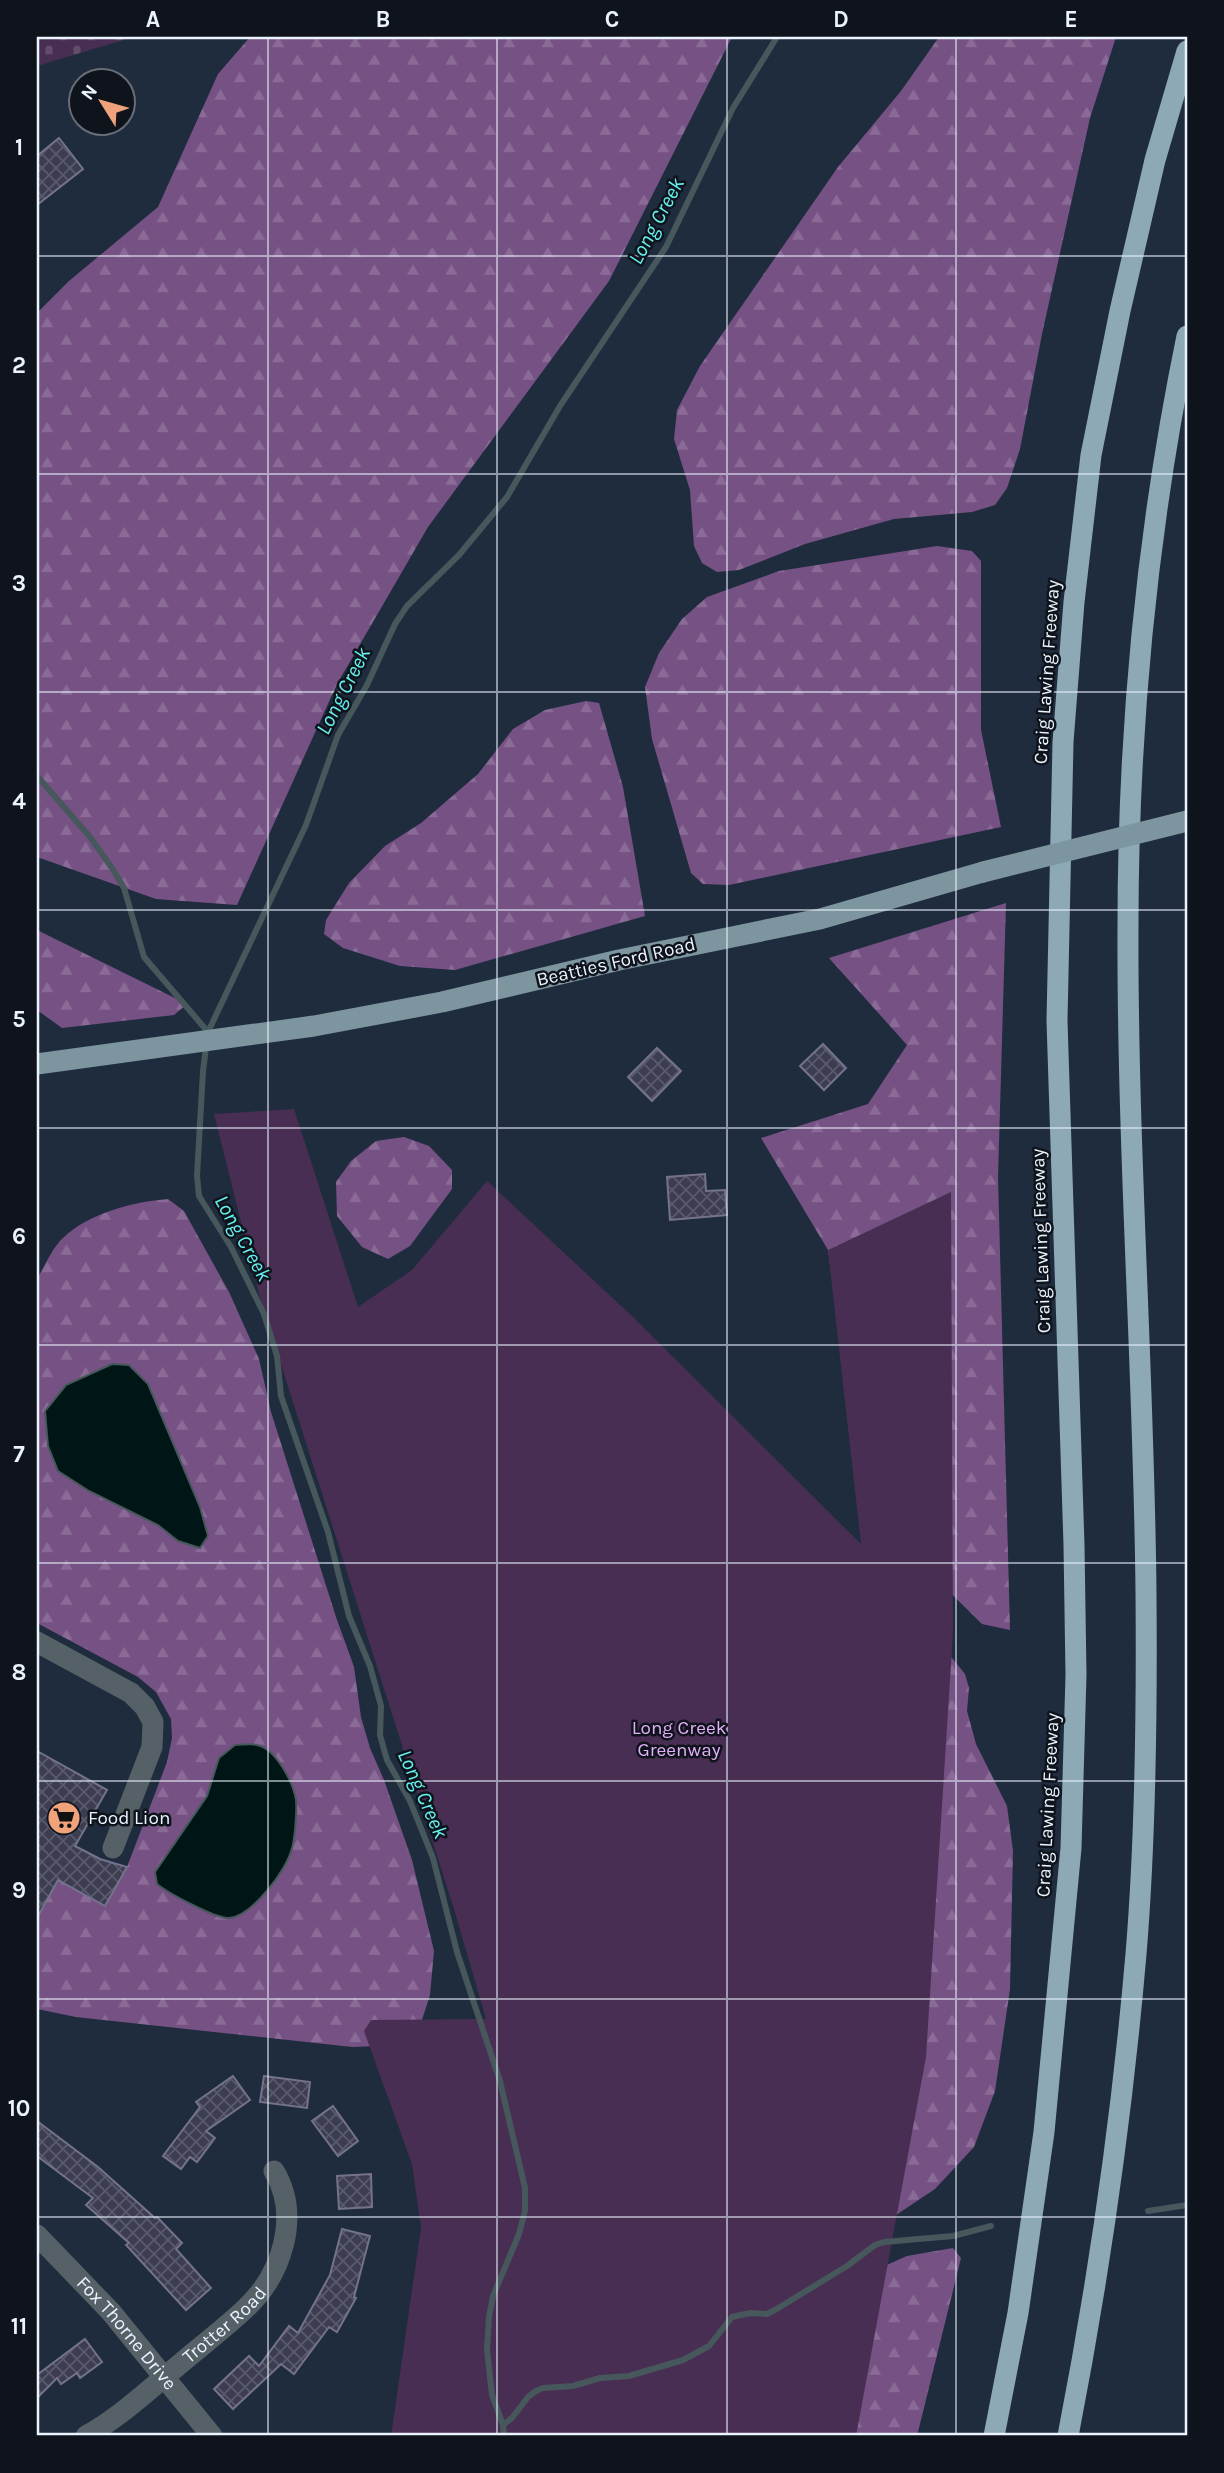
<svg xmlns="http://www.w3.org/2000/svg" width="1224" height="2473" viewBox="0 0 1224 2473" font-family="Karla,sans-serif">
<style>
.forest{fill:url(#forest-firs)}
.cemetery{fill:url(#cemetery-stones)}
.green{fill:#492e53}
.water{fill:#001515;stroke:#46585b;stroke-width:2}
.lines{fill:none;stroke-linecap:round;stroke-linejoin:round}
.stream{stroke:#46585b;stroke-width:6}
.building{fill:url(#building-cross-hatch);stroke:#74738b;stroke-width:2}
.minor{stroke:#556166;stroke-width:21}
.major{stroke:#7c959f;stroke-width:21}
.highway{stroke:#8ca9b5;stroke-width:21}
.major-bridge{stroke:#7c959f;stroke-width:21}
.grid{fill:none;stroke:#eaf3fe;stroke-width:2;stroke-opacity:0.55}
.labels{text-anchor:middle;dominant-baseline:central;stroke-width:5;stroke-linejoin:round;paint-order:stroke}
.street-label{font-size:19px;fill:#eaf3fe;stroke:#0f141c}
.park-label{font-size:19px;fill:#e5aefa;stroke:#0f141c}
.poi-label{font-size:19px;fill:#eaf3fe;stroke:#0f141c;text-anchor:start}
.water-label{font-size:21px;font-style:italic;fill:#66f0ef;stroke:#0f141c}
.neatline{fill:none;stroke:#eaf3fe;stroke-width:2.5}
.grid-label{font-size:23px;text-anchor:middle;font-weight:bold;fill:#eaf3fe}
</style>
<defs>
<pattern id="forest-firs" width="22" height="20" patternUnits="userSpaceOnUse" patternTransform="scale(1.75)"><rect width="22" height="20" fill="#765184"/><path d="M5 1l3.5 6h-7zM16 11l3.5 6h-7z" fill="#8a6a96"/></pattern>
<pattern id="cemetery-stones" width="16" height="16" patternUnits="userSpaceOnUse" patternTransform="scale(1.75)"><rect width="16" height="16" fill="#492e53"/><path d="M2 7V4a2 2 0 0 1 4 0v3zM10 15v-3a2 2 0 0 1 4 0v3z" fill="#634d6d"/></pattern>
<pattern id="building-cross-hatch" width="8" height="8" patternUnits="userSpaceOnUse" patternTransform="scale(1.75)"><rect width="8" height="8" fill="#3d3d52"/><path d="M0 0l8 8M0 8l8-8" fill="none" stroke="#595a6c"/></pattern>
</defs>
<rect width="100%" height="100%" fill="#1f2c3e"/>
<g class="forest">
<path d="M250,37H732L609,281L428,527L337,684L237,905L156,899L37,857V313L69,281L158,207L218,74Z"/>
<path d="M939,37H1116L1090,118L1042,334L1020,449L1007,488L995,505L972,512L894,519L805,544L739,570L717,572L702,563L694,546L690,490L674,439L677,410L700,366L838,167L901,91Z"/>
<path d="M937,546L972,551L981,561V730L1001,827L729,885L703,884L691,873L652,739L645,687L659,653L682,619L707,597L779,571Z"/>
<path d="M586,701L599,703L623,787L645,916L455,970L400,966L343,948L324,934L326,920L349,883L385,846L421,823L478,774L513,729L545,710Z"/>
<path d="M1006,903L998,1177L1010,1630L982,1624L919,1562L900,1594L965,1674L969,1688L967,1711L976,1744L1007,1806L1013,1851L1010,1989L995,2091L974,2147L935,2189L878,2227L848,1541L862,1545L861,1484L828,1250L761,1138L868,1104L907,1045L829,958Z"/>
<path d="M37,930L187,1004L174,1015L62,1028L37,1010Z"/>
<path d="M404,1137L429,1146L452,1170V1189L410,1246L388,1259L362,1247L337,1216L336,1182L351,1161L376,1141Z"/>
<path d="M168,1199L184,1211L229,1292L259,1359L271,1412L336,1617L354,1667L361,1717L370,1748L384,1780L412,1860L434,1951L430,1995L418,2032L404,2045L352,2047L76,2017L37,2009V1918L58,1880L106,1905L127,1867L167,1762L172,1738L171,1719L156,1692L138,1677L37,1623V1279C45,1266 52,1248 63,1238C89,1213 133,1202 168,1199Z"/>
<path d="M953,2248L961,2258L917,2436H761L862,2276L907,2256Z"/>
</g>
<path class="cemetery" d="M37,37H133L37,66Z"/>
<path class="green" d="M294,1109L358,1307L412,1270L487,1181L634,1318L861,1544L828,1250L951,1192L953,1633L926,2057L856,2436H391L421,2228L412,2164L364,2031L371,2020L486,2019L454,1909L260,1298L214,1114Z"/>
<g class="water">
<path d="M112,1364L129,1365L148,1384L200,1507L208,1536L200,1548L178,1541L158,1525L89,1491L58,1471L48,1446L45,1411L66,1385Z"/>
<path d="M235,1745C242,1745 251,1743 257,1745C276,1749 293,1782 296,1800C297,1810 295,1838 292,1848C287,1870 252,1916 229,1918C216,1919 168,1893 157,1884L155,1872L207,1796L219,1758Z"/>
</g>
<g class="lines">
<g class="stream">
<path d="M37,776L90,837L112,868L124,888L144,957L208,1032"/>
<path d="M1148,2211L1187,2205"/>
<path d="M503,2425L512,2418L528,2397L536,2391L543,2388L573,2386L600,2378L629,2376L683,2360L709,2346L732,2317L750,2313L767,2314L775,2310L847,2266L875,2245L884,2242L953,2236L991,2226"/>
<path d="M504,2436L503,2425L492,2395L487,2350L489,2317L493,2296L519,2234L525,2211V2188L500,2081L457,1952L433,1858L410,1801L387,1760L380,1735L381,1706L370,1666L349,1616L328,1532L281,1396L277,1356L264,1314L231,1247L199,1196L197,1176L203,1071L208,1032L306,825L338,735L367,685L395,624L407,606L459,555L507,497L560,406L666,247L733,108L777,37"/>
</g>
</g>
<g class="building">
<path d="M59,138L83,169L37,205V156Z"/>
<path d="M823,1044L846,1068L824,1090L800,1066Z"/>
<path d="M657,1048L681,1071L652,1101L628,1077Z"/>
<path d="M705,1174L706,1191L725,1190L727,1215L670,1220L667,1177Z"/>
<path d="M37,1751L107,1790L75,1846L100,1859L127,1867L105,1906L58,1880L37,1918Z"/>
<path d="M233,2076L250,2100L206,2131L215,2138L197,2162L190,2157L181,2169L163,2156L200,2107L196,2102Z"/>
<path d="M264,2076L310,2082L307,2108L260,2102Z"/>
<path d="M333,2106L358,2141L338,2156L312,2121Z"/>
<path d="M37,2121L98,2167L155,2218L157,2217L182,2243L176,2249L211,2288L186,2310L126,2245L129,2243L86,2205L93,2198L37,2156Z"/>
<path d="M371,2174L372,2207L339,2209L337,2176Z"/>
<path d="M342,2229L370,2236L354,2297L356,2298L337,2332L329,2327L294,2374L281,2364L233,2409L214,2389L249,2356L259,2366L289,2326L298,2333L330,2275Z"/>
<path d="M85,2339L102,2362L80,2378L77,2373L61,2384L57,2378L37,2398V2375Z"/>
</g>
<g class="lines">
<g class="minor">
<path d="M37,1642L131,1693L145,1707L153,1722L152,1747L113,1848"/>
<path id="s1" d="M37,2235L111,2312L212,2436"/>
<path id="s2" d="M86,2436C120,2417 150,2389 180,2364C202,2345 225,2328 246,2308C282,2274 301,2216 274,2171"/>
</g>
<path class="major" d="M37,1064L314,1026L442,1002L619,960L820,919L983,872"/>
<g class="highway">
<path d="M994,2436L1018,2313L1044,2132L1071,1848L1076,1675L1074,1545L1057,1021L1063,742L1074,602L1091,455L1120,311L1155,160L1187,51"/>
<path d="M1068,2436C1099,2277 1122,2116 1136,1954C1146,1834 1147,1713 1146,1593C1144,1371 1127,1148 1128,926C1128,728 1147,530 1187,336"/>
</g>
<path class="major-bridge" d="M983,872L1187,821"/>
</g>
<path class="grid" d="M268,37V2436M497,37V2436M727,37V2436M956,37V2436M37,256H1187M37,474H1187M37,692H1187M37,910H1187M37,1128H1187M37,1345H1187M37,1563H1187M37,1781H1187M37,1999H1187M37,2217H1187"/>
<defs>
<symbol id="supermarket-disc" viewBox="-11 -11 22 22"><circle r="9.5" fill="#f0a27a" stroke="#0f141c"/><path d="M-6-5.5h2.5l.6 2H6L4.5 2H-2.5L-4.4-4H-6ZM-1.5 3.2a1.3 1.3 0 1 0 .1 0ZM3 3.2a1.3 1.3 0 1 0 .1 0Z" fill="#111"/></symbol>
</defs>
<g fill-rule="evenodd">
<use href="#supermarket-disc" x="45" y="1799" width="38" height="38"/>
</g>
<g class="labels">
<g class="street-label">
<text transform="translate(1047 672) rotate(-86)">Craig Lawing Freeway</text>
<text transform="translate(616 962) rotate(-13)">Beatties Ford Road</text>
<text transform="translate(1041 1241) rotate(-92)">Craig Lawing Freeway</text>
<text transform="translate(1048 1805) rotate(-87)">Craig Lawing Freeway</text>
<text stroke="none"><textPath href="#s2" startOffset="178">Trotter Road</textPath></text>
<text stroke="none"><textPath href="#s1" startOffset="133">Fox Thorne Drive</textPath></text>
</g>
<g class="park-label">
<text x="679" y="1728">Long Creek<tspan x="679" dy="22">Greenway</tspan></text>
</g>
<g class="poi-label">
<text x="88" y="1818">Food Lion</text>
</g>
<g class="water-label">
<text transform="translate(656 221) rotate(-62)">Long Creek</text>
<text transform="translate(343 691) rotate(-63)">Long Creek</text>
<text transform="translate(243 1238) rotate(61)">Long Creek</text>
<text transform="translate(423 1794) rotate(66)">Long Creek</text>
</g>
</g>
<rect width="1224" height="2473" fill="none" stroke="#0f141c" stroke-width="77"/>
<g transform="translate(102 102) rotate(307)"><circle r="33" fill="#0f141c" stroke="#676d76" stroke-width="2"/>
<path d="M0-5L12 26L0 18L-12 26Z" fill="#f0a27a"/>
<text y="-10" font-size="19" font-weight="bold" text-anchor="middle" fill="#eaf3fe">N</text>
</g>
<rect x="38" y="38" width="1148" height="2396" class="neatline"/>
<g class="grid-label">
<text x="153" y="27">A</text>
<text x="383" y="27">B</text>
<text x="612" y="27">C</text>
<text x="841" y="27">D</text>
<text x="1071" y="27">E</text>
<text x="19" y="155">1</text>
<text x="19" y="373">2</text>
<text x="19" y="591">3</text>
<text x="19" y="809">4</text>
<text x="19" y="1027">5</text>
<text x="19" y="1244">6</text>
<text x="19" y="1462">7</text>
<text x="19" y="1680">8</text>
<text x="19" y="1898">9</text>
<text x="19" y="2116">10</text>
<text x="19" y="2334">11</text>
</g>
</svg>
